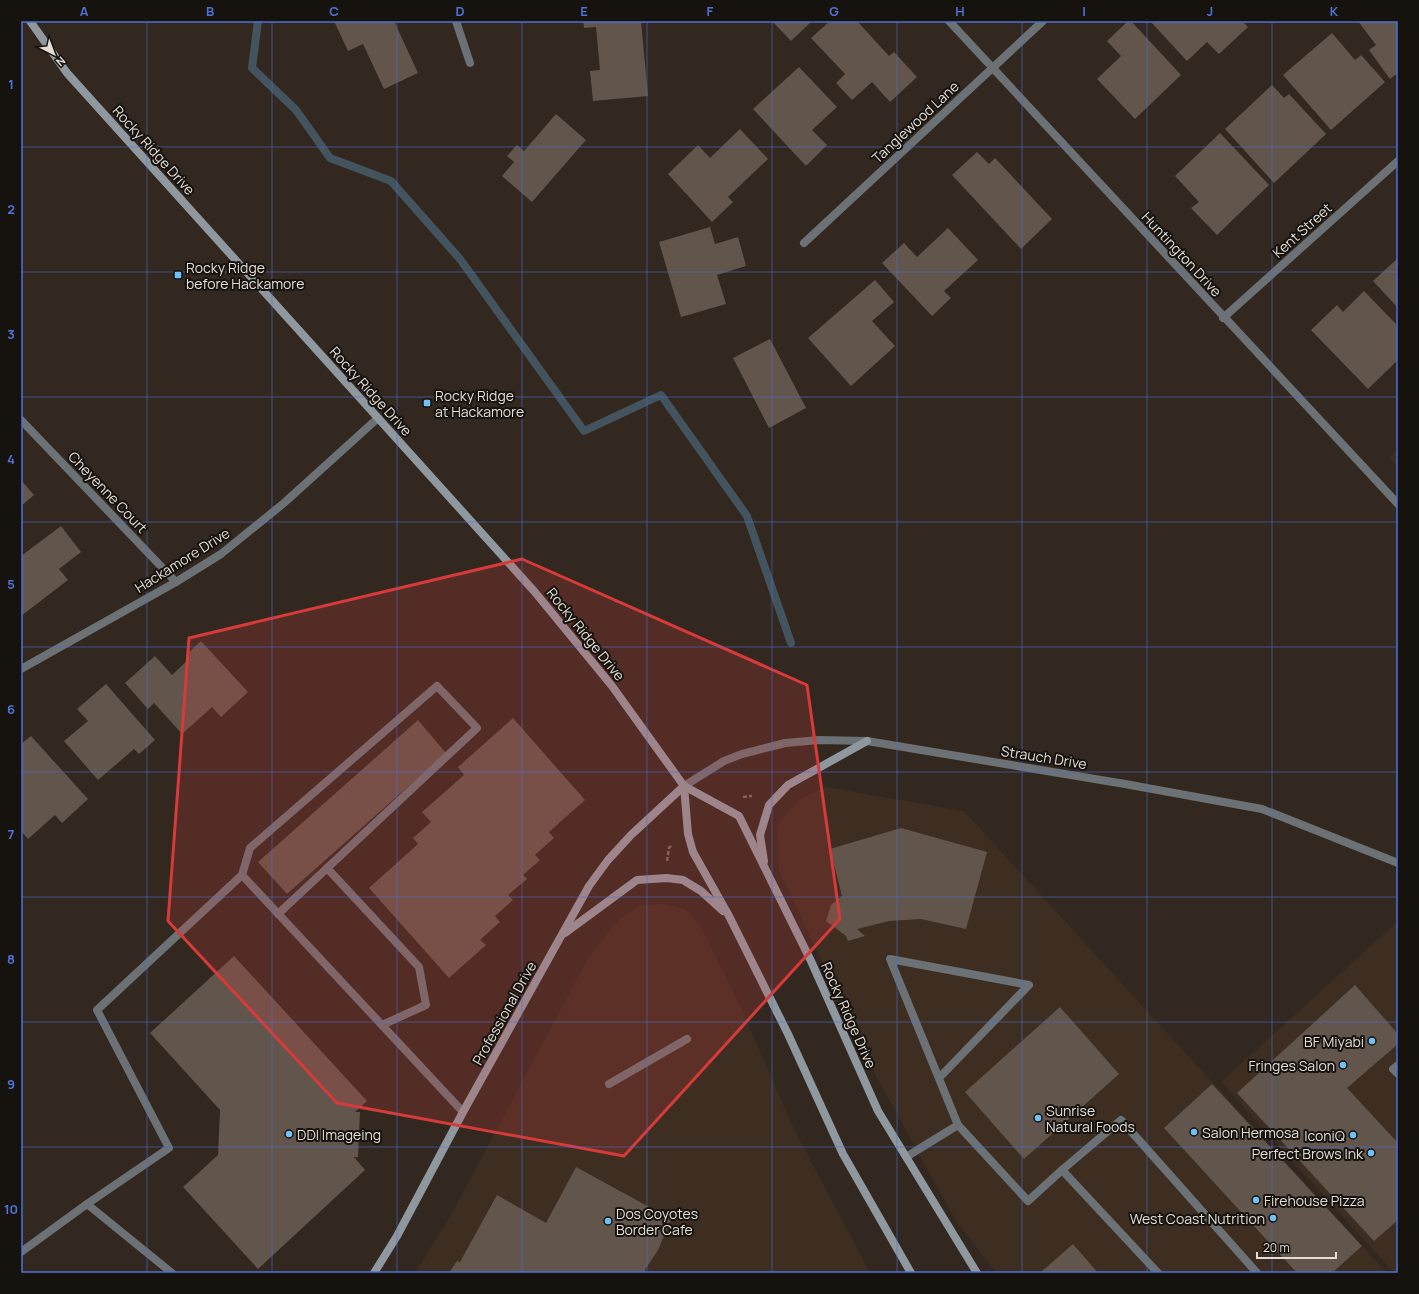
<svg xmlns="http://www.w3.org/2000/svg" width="1419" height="1294" viewBox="0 0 1419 1294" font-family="Manrope,sans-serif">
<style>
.built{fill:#3e2e22}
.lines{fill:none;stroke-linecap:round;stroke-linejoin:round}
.stream{stroke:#44545e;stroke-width:8}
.building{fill:#61554c}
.path{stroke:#746b64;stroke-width:2.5;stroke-dasharray:4 2;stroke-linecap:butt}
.lane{stroke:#6b7174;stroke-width:8}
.street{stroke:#6b7174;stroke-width:8}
.secondary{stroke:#8f989f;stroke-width:8}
.marked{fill:#d73a3a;fill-opacity:0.2;stroke:#d73a3a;stroke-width:3;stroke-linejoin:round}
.grid{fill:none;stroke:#4e72d8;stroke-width:1;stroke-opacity:0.55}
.poi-dot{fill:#70c1f4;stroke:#16120e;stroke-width:1.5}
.labels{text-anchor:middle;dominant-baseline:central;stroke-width:4;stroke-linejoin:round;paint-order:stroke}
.street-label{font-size:14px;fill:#e3dcd7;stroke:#16120e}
.poi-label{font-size:14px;fill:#e3dcd7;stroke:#16120e;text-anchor:start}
.neatline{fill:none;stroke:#4e72d8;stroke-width:1.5}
.grid-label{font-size:13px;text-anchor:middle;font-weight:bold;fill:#4e72d8}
</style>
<rect width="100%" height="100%" fill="#322820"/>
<g class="built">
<path d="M1398,449V468L1389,457Z"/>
<path d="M825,787L964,811L1387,1273H997L956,1221L877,1078L779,870L777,826L799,799Z"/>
<path d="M664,904L685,909L701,927L742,1010L792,1125L870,1273H415L451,1215L587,960L618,920L640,905Z"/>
<path d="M1398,921V1273H1394L1221,1082Z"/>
</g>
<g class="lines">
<path class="stream" d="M258,21L252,68L296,110L330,158L391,181L460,259L584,431L661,395L747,516L791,643"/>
</g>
<g class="building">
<path d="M334,21H394L418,73L384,89L363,44L348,51Z"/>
<path d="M583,21H641L648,96L593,101L590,71L600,70L596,27L584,28Z"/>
<path d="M772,21H812L791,41Z"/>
<path d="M830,21H857L889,56L894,52L917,77L890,102L872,82L852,100L836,83L845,74L811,38Z"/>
<path d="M1128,21H1131L1181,75L1135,119L1097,79L1121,56L1107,41Z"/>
<path d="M1150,21H1242L1248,27L1219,54L1207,42L1187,61Z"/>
<path d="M1358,21H1398V73L1390,79L1369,50L1376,45Z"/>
<path d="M1332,33L1355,60L1361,55L1385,82L1331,130L1283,75Z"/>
<path d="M799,67L837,107L812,130L827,145L806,166L753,109Z"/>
<path d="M1272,85L1284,98L1289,94L1326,134L1274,183L1225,129Z"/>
<path d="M556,114L586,140L532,202L502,176L514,162L507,156L517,145L524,151Z"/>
<path d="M740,129L768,159L728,197L733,202L712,222L668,174L698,145L710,158Z"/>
<path d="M1220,133L1269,185L1217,235L1191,208L1199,202L1175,176Z"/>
<path d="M977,152L989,164L995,158L1052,219L1021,249L952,175Z"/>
<path d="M710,227L715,244L738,237L746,266L717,275L726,304L681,317L659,242Z"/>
<path d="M948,228L978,260L944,291L951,298L932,316L882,263L904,243L917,257Z"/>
<path d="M1398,258V308L1373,281Z"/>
<path d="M875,280L894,302L872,321L895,346L851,386L808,338Z"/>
<path d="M1364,291L1398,326V360L1368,389L1311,330L1337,305L1343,312Z"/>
<path d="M770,339L806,408L769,428L733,358Z"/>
<path d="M21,480L34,495L21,506Z"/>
<path d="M61,526L81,552L59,569L68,580L21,616V556Z"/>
<path d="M201,641L248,692L221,717L212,707L182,734L154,703L148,709L125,683L155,656L172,675L189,659L186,655Z"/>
<path d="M106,684L155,740L139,754L134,749L98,780L64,741L88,721L77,709Z"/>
<path d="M513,718L585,800L549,832L554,838L535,855L540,860L523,875L527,879L508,895L513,900L495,916L500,922L480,940L486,945L449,978L369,888L418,844L413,838L431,822L422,812L464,775L458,767Z"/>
<path d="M418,720L446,753L287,894L258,862Z"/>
<path d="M31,736L88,799L62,823L55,815L28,839L21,831V744Z"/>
<path d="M901,828L987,852L966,929L921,919L889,921L857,929L865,936L848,941L846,936L826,921L831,905L842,896L830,849Z"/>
<path d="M234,956L367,1101L355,1112H360L358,1157H354L365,1170L258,1269L183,1187L218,1155L220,1110L150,1033Z"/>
<path d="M1355,985L1398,1034V1044L1347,1088L1398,1143V1220L1374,1241L1237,1093Z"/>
<path d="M1060,1007L1119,1074L1024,1159L965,1092Z"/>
<path d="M1212,1084L1362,1246L1332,1273H1297L1164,1128Z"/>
<path d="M576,1167L671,1219L658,1250L643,1273H449L457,1261L460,1262L497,1195L546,1223Z"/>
<path d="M1073,1244L1098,1273H1040Z"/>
</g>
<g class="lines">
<g class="path">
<path d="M743,797L752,796"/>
<path d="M667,861L669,848L672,845"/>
<path d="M643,1271L645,1273"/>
</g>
<g class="lane">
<path d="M327,868L419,967L426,1005L382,1025"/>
<path d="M242,875L250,848L437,686L477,728L278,914"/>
<path d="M1398,1065L1393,1069L1398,1074"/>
<path d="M939,1078L1029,985L890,959L958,1125L1028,1201L1062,1170"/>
<path d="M609,1084L687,1039"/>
<path d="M906,1157L958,1125"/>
<path d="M87,1204L169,1148L97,1010L242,875L463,1112"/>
<path d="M21,1252L87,1204L172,1273"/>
<path d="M1158,1273L1062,1170L1121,1120L1257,1273"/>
</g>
<g class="street">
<path d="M456,21L470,63"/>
<path d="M949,21L1398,504"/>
<path d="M804,243L1043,21"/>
<path d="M1223,318L1398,161"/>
<path d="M21,420L176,582"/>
<path d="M21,669L176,582L221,554L284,503L378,418"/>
<path d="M684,786L724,761L742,754L785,743L819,740L867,741L1125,784L1262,809L1398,863"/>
</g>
<g class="secondary">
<path d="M30,21L67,73L534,591L612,686L684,786L739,816L811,961L878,1111L977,1273"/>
<path d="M684,786L688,834L693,852L729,916L788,1034L843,1154L911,1273"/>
<path d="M764,861L760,835L769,805L788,785L867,741"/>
<path d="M565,933L637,880L667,878L683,880L701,891L723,911"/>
<path d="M374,1273L397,1236L463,1112L589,886L608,860L631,835L684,786"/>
</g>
</g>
<path class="marked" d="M522,559L807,685L840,919L624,1156L337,1103L168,921L189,638Z"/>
<path class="grid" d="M147,21V1273M272,21V1273M397,21V1273M522,21V1273M647,21V1273M772,21V1273M897,21V1273M1022,21V1273M1147,21V1273M1272,21V1273M21,147H1398M21,272H1398M21,397H1398M21,522H1398M21,647H1398M21,772H1398M21,897H1398M21,1022H1398M21,1147H1398"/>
<g class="poi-dot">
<rect x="174" y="271" width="8" height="8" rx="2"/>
<rect x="423" y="399" width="8" height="8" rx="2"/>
<circle cx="1372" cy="1041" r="4"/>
<circle cx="1343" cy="1065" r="4"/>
<circle cx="1038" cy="1118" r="4"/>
<circle cx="1194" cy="1132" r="4"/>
<circle cx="289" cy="1134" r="4"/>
<circle cx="1353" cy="1135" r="4"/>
<circle cx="1371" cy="1153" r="4"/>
<circle cx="1256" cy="1200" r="4"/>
<circle cx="1273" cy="1218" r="4"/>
<circle cx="608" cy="1221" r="4"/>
</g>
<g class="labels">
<g class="street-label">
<text transform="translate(915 122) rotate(-43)">Tanglewood Lane</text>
<text transform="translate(154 150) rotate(48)">Rocky Ridge Drive</text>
<text transform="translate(1302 230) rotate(-42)">Kent Street</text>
<text transform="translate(1182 254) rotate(47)">Huntington Drive</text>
<text transform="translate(371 391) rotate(48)">Rocky Ridge Drive</text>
<text transform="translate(108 492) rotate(46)">Cheyenne Court</text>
<text transform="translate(182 560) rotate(-32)">Hackamore Drive</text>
<text transform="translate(586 634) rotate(51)">Rocky Ridge Drive</text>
<text transform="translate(1044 757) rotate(9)">Strauch Drive</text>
<text transform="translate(504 1013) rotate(-61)">Professional Drive</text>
<text transform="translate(849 1015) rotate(66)">Rocky Ridge Drive</text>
</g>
<g class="poi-label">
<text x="186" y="267">Rocky Ridge<tspan x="186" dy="16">before Hackamore</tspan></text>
<text x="435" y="395">Rocky Ridge<tspan x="435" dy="16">at Hackamore</tspan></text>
<text x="1364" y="1041" text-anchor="end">BF Miyabi</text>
<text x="1335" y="1065" text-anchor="end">Fringes Salon</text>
<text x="1046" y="1110">Sunrise<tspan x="1046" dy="16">Natural Foods</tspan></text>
<text x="1202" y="1132">Salon Hermosa</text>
<text x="297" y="1134">DDI Imageing</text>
<text x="1345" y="1135" text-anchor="end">IconiQ</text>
<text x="1363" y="1153" text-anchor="end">Perfect Brows Ink</text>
<text x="1264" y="1200">Firehouse Pizza</text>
<text x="616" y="1213">Dos Coyotes<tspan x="616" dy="16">Border Cafe</tspan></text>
<text x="1265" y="1218" text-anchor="end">West Coast Nutrition</text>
</g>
</g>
<rect width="1419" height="1294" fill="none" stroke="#16120e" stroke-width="44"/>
<g transform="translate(54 54) rotate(138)" stroke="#16120e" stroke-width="3" paint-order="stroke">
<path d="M0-3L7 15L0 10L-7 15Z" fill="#e3dcd7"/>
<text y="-6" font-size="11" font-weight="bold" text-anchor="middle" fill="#e3dcd7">N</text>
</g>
<path d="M1257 1252v6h79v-6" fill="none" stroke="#e3dcd7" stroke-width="2"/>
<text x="1263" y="1252" font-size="12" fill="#e3dcd7" stroke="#16120e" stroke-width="3" paint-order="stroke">20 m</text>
<rect x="22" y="22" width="1375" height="1250" class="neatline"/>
<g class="grid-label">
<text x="84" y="16">A</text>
<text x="210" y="16">B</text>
<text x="334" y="16">C</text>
<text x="460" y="16">D</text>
<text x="584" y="16">E</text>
<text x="710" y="16">F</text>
<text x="834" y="16">G</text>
<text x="960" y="16">H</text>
<text x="1084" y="16">I</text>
<text x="1210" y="16">J</text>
<text x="1334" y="16">K</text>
<text x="11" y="89">1</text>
<text x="11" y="214">2</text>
<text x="11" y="339">3</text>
<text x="11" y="464">4</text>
<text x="11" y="589">5</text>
<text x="11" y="714">6</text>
<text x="11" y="839">7</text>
<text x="11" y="964">8</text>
<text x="11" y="1089">9</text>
<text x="11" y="1214">10</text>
</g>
</svg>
